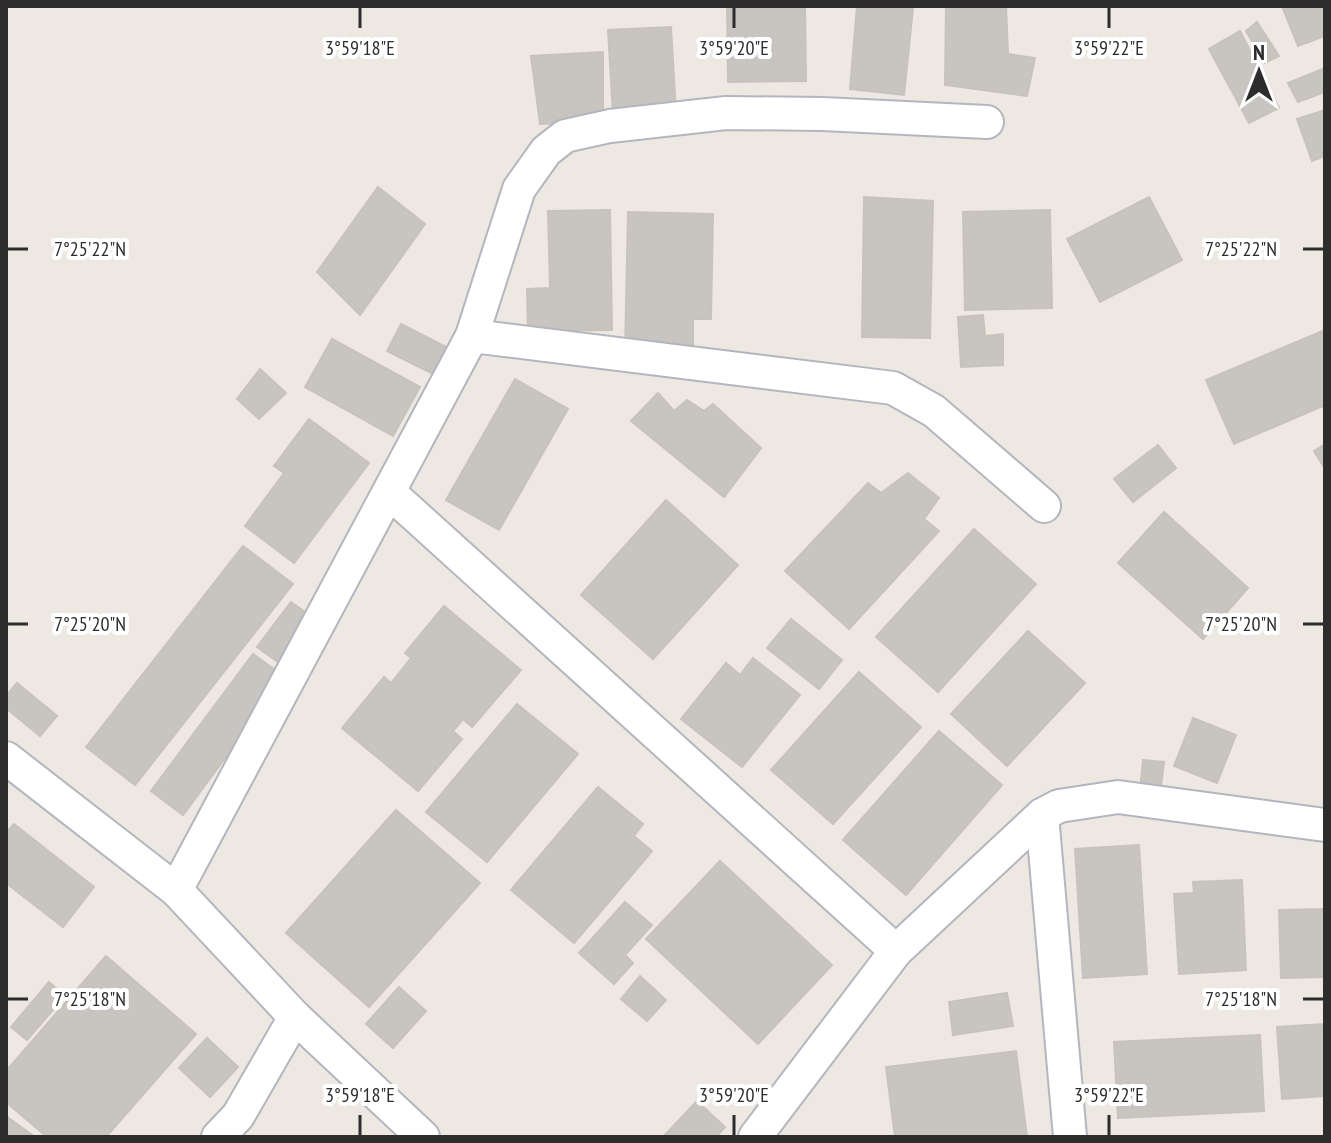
<svg xmlns="http://www.w3.org/2000/svg" width="1331" height="1143" viewBox="0 0 1331 1143" font-family="'PT Sans Narrow',sans-serif">
<style>
.building{fill:#c8c4c0;stroke:#c8c3ba;stroke-width:2}
.lines{fill:none;stroke-linecap:round;stroke-linejoin:round}
.street-casing{stroke:#b4b6bf;stroke-width:36}
.street{stroke:#fff;stroke-width:32}
.ticks{fill:none;stroke:#2d2d2d;stroke-width:3}
.ticks-label{font-size:20px;text-anchor:middle;fill:#2d2d2d;stroke:#fff;stroke-width:8;stroke-linejoin:round;paint-order:stroke}
</style>
<rect width="100%" height="100%" fill="#ede8e1"/>
<g class="building">
<path d="M727,6H805L806,81L728,82Z"/>
<path d="M857,6L913,8L904,95L850,89Z"/>
<path d="M946,6H1006L1008,54L1035,58L1027,96L945,85Z"/>
<path d="M1282,6H1325V36L1298,46Z"/>
<path d="M1257,22L1279,56L1265,63L1246,31Z"/>
<path d="M671,27L676,112L613,115L608,30Z"/>
<path d="M1240,31L1279,108L1249,123L1209,49Z"/>
<path d="M603,52V121L540,124L531,56Z"/>
<path d="M1325,68V92L1298,102L1288,83Z"/>
<path d="M1325,110V156L1312,161L1297,119Z"/>
<path d="M378,187L425,224L360,315L317,272Z"/>
<path d="M864,197L933,201L930,338L862,337Z"/>
<path d="M1149,197L1182,260L1100,302L1067,239Z"/>
<path d="M610,210L612,330L528,331L527,289L550,288L548,211Z"/>
<path d="M1050,210L1052,308L965,310L963,212Z"/>
<path d="M628,212L713,214L711,319H693V353L625,352Z"/>
<path d="M983,315L985,336L1003,334V365L961,367L958,317Z"/>
<path d="M401,324L448,348L435,375L387,351Z"/>
<path d="M1325,330V405L1234,444L1206,380Z"/>
<path d="M332,339L420,387L393,436L305,387Z"/>
<path d="M260,369L286,393L259,419L237,399Z"/>
<path d="M515,379L568,409L499,530L446,500Z"/>
<path d="M658,393L674,411L687,400L704,411L713,404L761,448L724,497L631,421Z"/>
<path d="M309,419L369,463L294,563L245,526L284,473L274,466Z"/>
<path d="M1325,444V469L1314,451Z"/>
<path d="M1158,445L1176,468L1133,502L1114,479Z"/>
<path d="M908,473L939,498L924,519L939,531L849,629L785,571L868,483L881,493Z"/>
<path d="M666,500L738,565L653,659L581,595Z"/>
<path d="M1164,512L1248,588L1203,639L1118,563Z"/>
<path d="M974,529L1036,584L938,692L876,637Z"/>
<path d="M243,546L293,584L135,785L86,747Z"/>
<path d="M291,602L315,619L281,664L257,647Z"/>
<path d="M444,606L521,670L472,727L463,719L453,731L462,739L418,791L342,728L384,677L391,683L411,658L405,653Z"/>
<path d="M791,619L842,660L819,689L767,648Z"/>
<path d="M1028,631L1085,683L1007,766L951,714Z"/>
<path d="M253,654L285,677L183,815L151,791Z"/>
<path d="M753,658L800,695L742,767L681,719L726,663L740,675Z"/>
<path d="M859,672L921,727L833,824L771,770Z"/>
<path d="M17,683L57,716L40,736L6,708V696Z"/>
<path d="M517,704L578,754L487,862L426,812Z"/>
<path d="M1193,718L1236,735L1217,783L1174,766Z"/>
<path d="M939,731L1002,785L906,895L843,840Z"/>
<path d="M1143,760L1164,762L1160,794L1140,791Z"/>
<path d="M598,787L643,824L634,836L652,851L574,943L511,890Z"/>
<path d="M396,810L480,883L369,1007L286,933Z"/>
<path d="M14,824L94,887L63,927L6,883V833Z"/>
<path d="M1139,845L1147,974L1083,978L1075,849Z"/>
<path d="M720,861L832,965L758,1044L646,939Z"/>
<path d="M1242,880L1246,970L1179,974L1174,894L1194,893L1193,882Z"/>
<path d="M625,902L652,925L625,955L633,963L614,984L579,953Z"/>
<path d="M1325,909V977L1281,978L1279,910Z"/>
<path d="M106,956L196,1034L106,1137H47L6,1102V1071Z"/>
<path d="M640,976L666,1000L647,1021L621,999Z"/>
<path d="M49,982L65,996L27,1040L11,1027Z"/>
<path d="M399,987L426,1011L393,1048L366,1024Z"/>
<path d="M1007,993L1013,1026L953,1035L949,1002Z"/>
<path d="M1325,1024V1096L1282,1099L1277,1027Z"/>
<path d="M1260,1035L1264,1111L1118,1118L1114,1042Z"/>
<path d="M207,1038L238,1067L210,1097L179,1068Z"/>
<path d="M1016,1051L1027,1137H895L886,1067Z"/>
<path d="M697,1101L725,1127L716,1137H663Z"/>
<path d="M6,1116L35,1137H6Z"/>
</g>
<g class="lines">
<defs>
<g id="street">
<path d="M472,336L893,388L934,411L1044,506"/>
<path d="M389,492L896,951"/>
<path d="M6,758L176,890L295,1017L423,1137"/>
<path d="M1042,815L1070,1137"/>
<path d="M176,890L472,336L519,189L546,151L565,136L610,126L726,113L823,114L987,122"/>
<path d="M218,1137L238,1116L295,1017"/>
<path d="M755,1137L896,951L1042,815L1059,806L1118,797L1325,825"/>
</g>
</defs>
<use href="#street" class="street-casing"/>
<use href="#street" class="street"/>
</g>
<path class="ticks" d="M360,8V28M734,8V28M1109,8V28M8,249H28M1303,249H1323M8,624H28M1303,624H1323M8,999H28M1303,999H1323M360,1115V1135M734,1115V1135M1109,1115V1135"/>
<g class="ticks-label">
<text x="360" y="55">3°59'18"E</text>
<text x="734" y="55">3°59'20"E</text>
<text x="1109" y="55">3°59'22"E</text>
<text x="90" y="256">7°25'22"N</text>
<text x="1241" y="256">7°25'22"N</text>
<text x="90" y="631">7°25'20"N</text>
<text x="1241" y="631">7°25'20"N</text>
<text x="90" y="1006">7°25'18"N</text>
<text x="1241" y="1006">7°25'18"N</text>
<text x="360" y="1102">3°59'18"E</text>
<text x="734" y="1102">3°59'20"E</text>
<text x="1109" y="1102">3°59'22"E</text>
</g>
<rect width="1331" height="1143" fill="none" stroke="#2d2d2d" stroke-width="16"/>
<g transform="translate(1259 72)" stroke="#ffffff" stroke-width="6" paint-order="stroke">
<path d="M0-6L14 30L0 20L-14 30Z" fill="#2d2d2d"/>
<text y="-12" font-size="22" font-weight="bold" text-anchor="middle" fill="#2d2d2d">N</text>
</g>
</svg>
